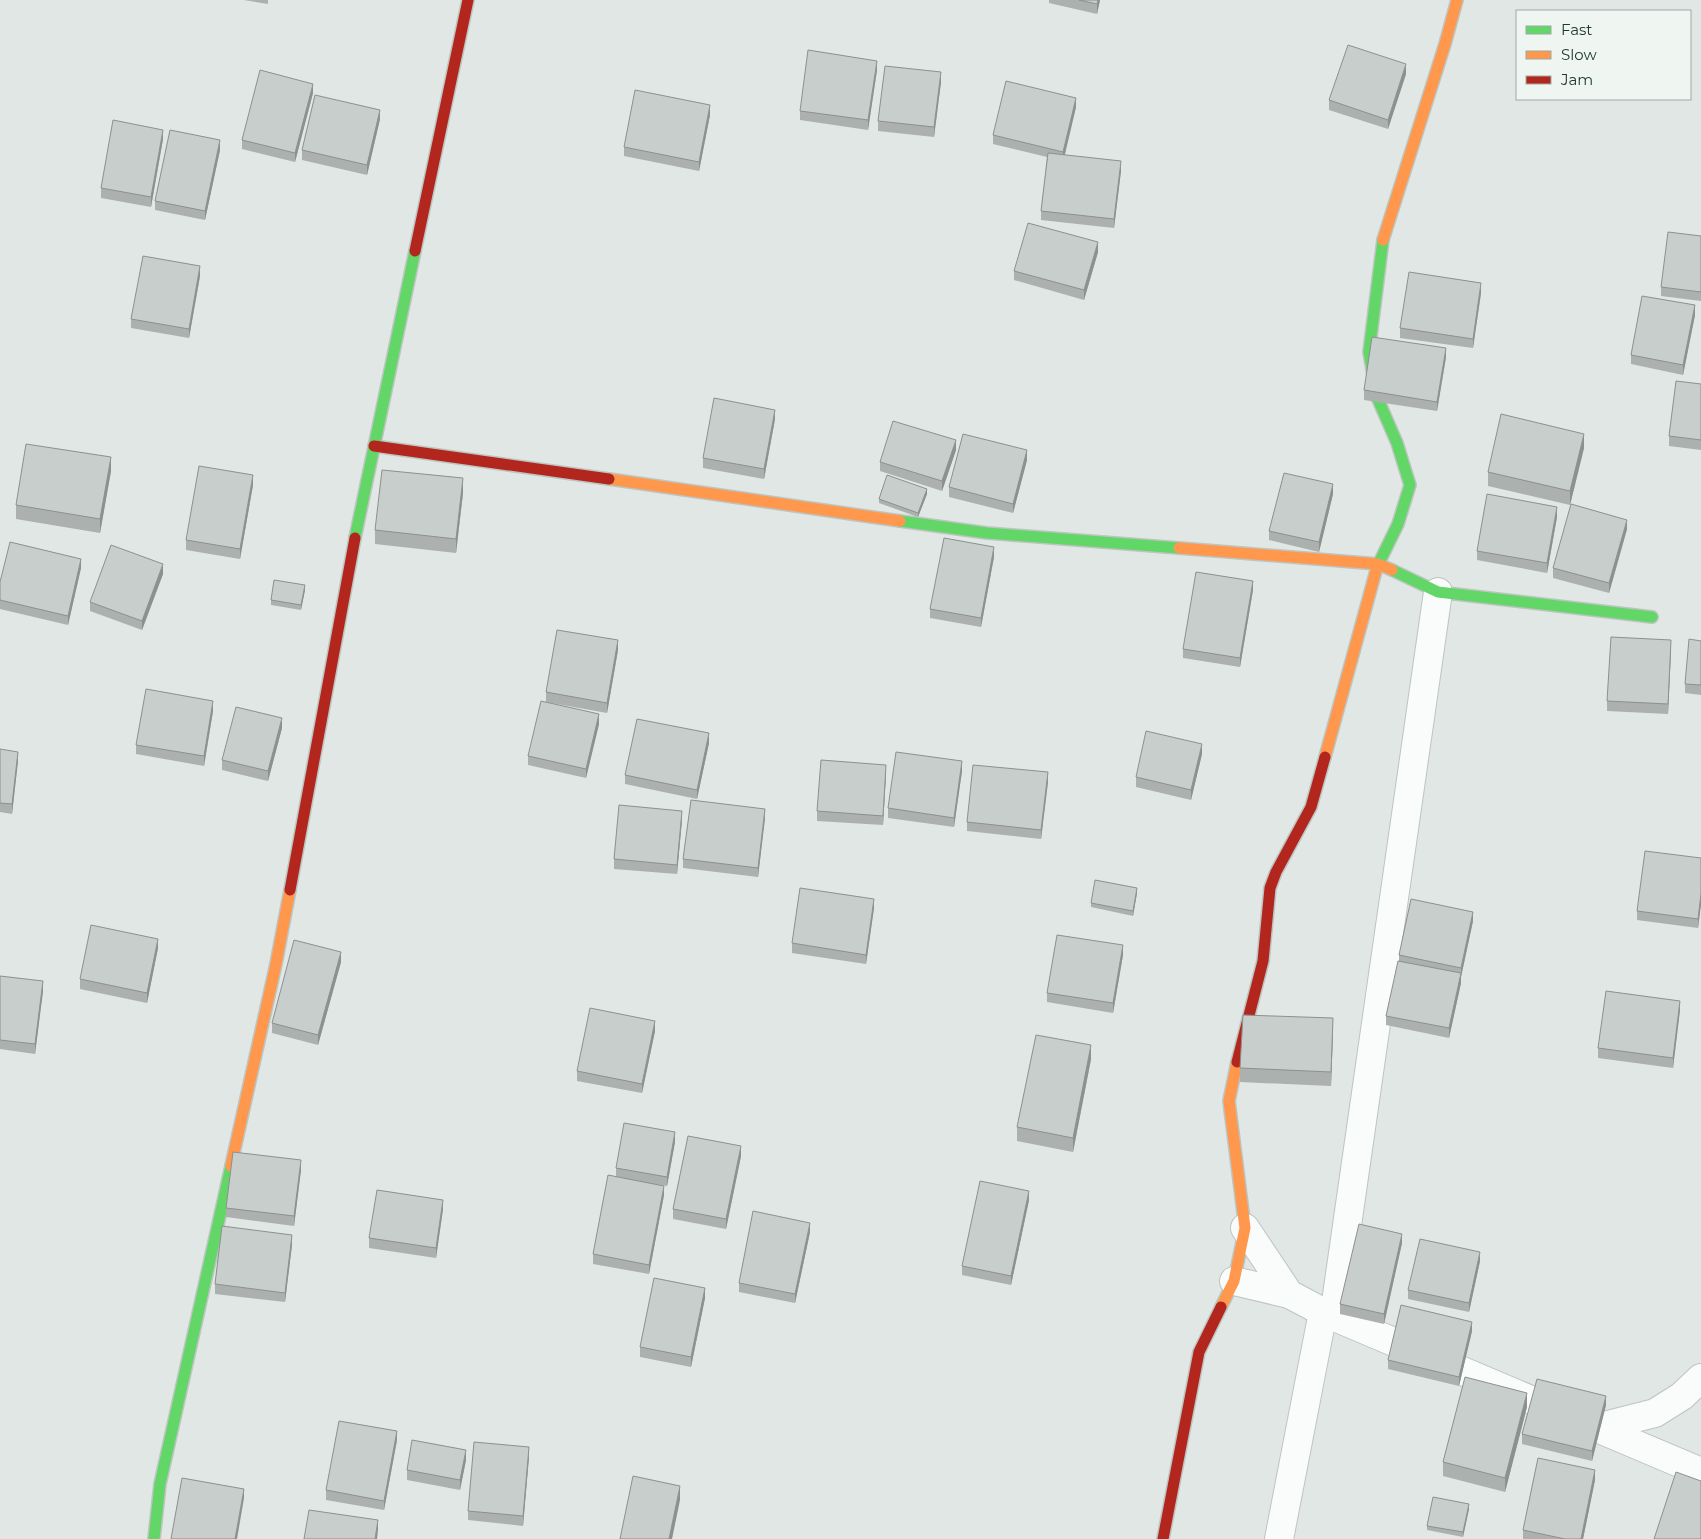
<svg xmlns="http://www.w3.org/2000/svg" width="1701" height="1539" viewBox="0 0 1701 1539" font-family="Montserrat,sans-serif">
<style>
.lines{fill:none;stroke-linecap:round;stroke-linejoin:round}
.street-casing{stroke:#bec4c1;stroke-width:30}
.fast-casing{stroke:#bdc5c1;stroke-width:14}
.slow-casing{stroke:#bdc5c1;stroke-width:14}
.jam-casing{stroke:#bdc5c1;stroke-width:14}
.street{stroke:#fafbfb;stroke-width:28}
.fast{stroke:#63d668;stroke-width:11}
.slow{stroke:#ff974d;stroke-width:11}
.jam{stroke:#b3261e;stroke-width:11}
.wall{fill:#acb1af}
.shaded-wall{fill:#8c908e}
.building{fill:#c8cecb;stroke:#8c908e}
</style>
<rect width="100%" height="100%" fill="#e1e7e4"/>
<g class="lines">
<defs>
<g id="street">
<path d="M1245,1228L1289,1294"/>
<path d="M1234,1281L1289,1294L1323,1312L1701,1472"/>
<path d="M1334,1316L1438,592"/>
<path d="M1596,1428L1655,1413L1682,1396L1701,1378"/>
<path d="M1279,1539L1323,1312"/>
</g>
<g id="fast">
<path d="M900,521L987,533L1179,548"/>
<path d="M355,538L415,251"/>
<path d="M1377,567L1398,524L1410,485L1397,443L1377,397L1369,352L1383,240"/>
<path d="M1392,570L1438,592L1652,617"/>
<path d="M154,1539L160,1484L231,1166"/>
</g>
<g id="slow">
<path d="M1383,240L1445,44L1457,0"/>
<path d="M609,479L900,521"/>
<path d="M1179,548L1378,564L1392,570"/>
<path d="M1325,757L1377,567"/>
<path d="M231,1166L276,964L290,890"/>
<path d="M1221,1307L1234,1281L1245,1228L1229,1101L1237,1062"/>
</g>
<g id="jam">
<path d="M415,251L468,0"/>
<path d="M374,446L609,479"/>
<path d="M290,890L355,538"/>
<path d="M1237,1062L1263,961L1270,888L1276,872L1311,807L1325,757"/>
<path d="M1163,1539L1199,1352L1221,1307"/>
</g>
</defs>
<use href="#street" class="street-casing"/>
<use href="#fast" class="fast-casing"/>
<use href="#slow" class="slow-casing"/>
<use href="#jam" class="jam-casing"/>
<use href="#street" class="street"/>
<use href="#fast" class="fast"/>
<use href="#slow" class="slow"/>
<use href="#jam" class="jam"/>
</g>
<g class="wall">
<path d="M244,0H268V4Z"/>
<path d="M1049,0H1100L1097,14L1049,3Z"/>
<path d="M877,70L868,130L800,120V111Z"/>
<path d="M1406,74L1388,129L1329,110V100Z"/>
<path d="M941,82L934,137L878,131V121Z"/>
<path d="M313,93L295,162L242,149V140Z"/>
<path d="M1076,107L1065,155L1121,171L1114,228L1041,220V211L1047,157L993,144V135Z"/>
<path d="M710,115L699,171L624,156V147Z"/>
<path d="M380,119L367,175L302,160V150Z"/>
<path d="M163,139L151,207L101,198V188Z"/>
<path d="M220,150L205,220L155,210V201Z"/>
<path d="M1701,236V301L1661,296V287Z"/>
<path d="M1098,252L1084,300L1014,280V271Z"/>
<path d="M200,276L189,338L131,328V319Z"/>
<path d="M1481,293L1473,348L1400,338V328Z"/>
<path d="M1695,315L1683,375L1631,364V355Z"/>
<path d="M1446,357L1437,411L1364,400V390Z"/>
<path d="M1701,384V450L1669,446V436Z"/>
<path d="M775,419L764,479L703,468V458Z"/>
<path d="M1584,448L1570,505L1488,486V472Z"/>
<path d="M956,450L942,491L880,471V462Z"/>
<path d="M1027,460L1013,513L949,497V487Z"/>
<path d="M111,471L100,533L16,519V505Z"/>
<path d="M253,485L240,559L186,550V540Z"/>
<path d="M463,493L456,553L375,544V530Z"/>
<path d="M927,494L918,517L879,503V499Z"/>
<path d="M1333,494L1319,552L1269,540V531Z"/>
<path d="M1557,517L1547,573L1477,560V551Z"/>
<path d="M1627,529L1609,593L1553,578V568Z"/>
<path d="M994,557L981,627L930,618V609Z"/>
<path d="M81,568L68,625L0,609V582Z"/>
<path d="M163,574L142,630L90,611V602Z"/>
<path d="M305,590L301,610L271,605V600Z"/>
<path d="M1253,590L1240,667L1183,658V649Z"/>
<path d="M1701,641V695L1685,693V684Z"/>
<path d="M618,650L607,713L546,702V692Z"/>
<path d="M1671,650L1668,714L1607,711V701Z"/>
<path d="M213,711L204,766L136,754V745Z"/>
<path d="M599,724L586,778L528,765V756Z"/>
<path d="M282,728L268,781L222,770V760Z"/>
<path d="M709,743L697,799L625,784V775Z"/>
<path d="M0,749L18,761L12,814L0,812Z"/>
<path d="M1202,754L1191,800L1136,787V777Z"/>
<path d="M962,771L954,827L888,818V808Z"/>
<path d="M886,774L883,825L817,821V811Z"/>
<path d="M1048,782L1041,839L967,831V822Z"/>
<path d="M765,818L758,877L683,868V859Z"/>
<path d="M682,820L677,874L614,869V859Z"/>
<path d="M1701,858V904L1698,928L1637,920V911Z"/>
<path d="M1137,893L1133,916L1091,907V903Z"/>
<path d="M874,908L866,964L792,953V943Z"/>
<path d="M1473,921L1461,977V983L1449,1038L1386,1025V1016L1399,961V955Z"/>
<path d="M158,948L147,1003L80,989V979Z"/>
<path d="M1123,955L1113,1013L1047,1002V993Z"/>
<path d="M341,962L318,1045L272,1033V1023Z"/>
<path d="M0,976L43,991L35,1054L0,1049Z"/>
<path d="M1680,1010L1673,1068L1598,1058V1048Z"/>
<path d="M655,1031L642,1093L577,1081V1071Z"/>
<path d="M1333,1032L1331,1086L1240,1082V1068Z"/>
<path d="M1091,1059L1073,1152L1017,1141V1127Z"/>
<path d="M675,1142L667,1186L654,1184L664,1195L649,1274L593,1264V1254L616,1176V1168Z"/>
<path d="M741,1156L726,1229L673,1219V1209Z"/>
<path d="M301,1170L294,1226L226,1217V1208Z"/>
<path d="M1029,1200L1011,1285L962,1275V1266Z"/>
<path d="M443,1209L436,1258L369,1248V1238Z"/>
<path d="M810,1232L795,1303L739,1292V1283Z"/>
<path d="M1402,1243L1384,1324L1340,1314V1304Z"/>
<path d="M292,1245L285,1302L215,1294V1284Z"/>
<path d="M1480,1261L1469,1312L1408,1299V1290Z"/>
<path d="M705,1298L691,1367L640,1357V1347Z"/>
<path d="M1472,1331L1459,1386L1388,1369V1360Z"/>
<path d="M1606,1405L1592,1461L1522,1444V1434Z"/>
<path d="M1527,1407L1505,1492L1443,1476V1462Z"/>
<path d="M397,1440L384,1510L326,1500V1490Z"/>
<path d="M529,1457L523,1526L468,1520V1511Z"/>
<path d="M466,1460L460,1490L407,1480V1470Z"/>
<path d="M1595,1480L1583,1539H1523V1530Z"/>
<path d="M1469,1509L1463,1537L1427,1530V1526Z"/>
</g>
<g class="shaded-wall">
<path d="M1098,0H1100L1097,14V4Z"/>
<path d="M877,61V70L868,130V120Z"/>
<path d="M1406,64V74L1388,129V120Z"/>
<path d="M941,72V82L934,137V127Z"/>
<path d="M313,84V93L295,162V153Z"/>
<path d="M1076,98V107L1063,161V152Z"/>
<path d="M710,105V115L699,171V162Z"/>
<path d="M380,110V119L367,175V165Z"/>
<path d="M163,130V139L151,207V197Z"/>
<path d="M220,140V150L205,220V211Z"/>
<path d="M1121,161V171L1114,228V219Z"/>
<path d="M1098,242V252L1084,300V290Z"/>
<path d="M200,266V276L189,338V329Z"/>
<path d="M1481,283V293L1473,348V339Z"/>
<path d="M1695,305V315L1683,375V365Z"/>
<path d="M1446,348V357L1437,411V402Z"/>
<path d="M775,410V419L764,479V469Z"/>
<path d="M1584,434V448L1570,505V491Z"/>
<path d="M956,440V450L942,491V481Z"/>
<path d="M1027,450V460L1013,513V504Z"/>
<path d="M111,457V471L100,533V519Z"/>
<path d="M253,475V485L240,559V549Z"/>
<path d="M463,478V493L456,553V539Z"/>
<path d="M1333,484V494L1319,552V542Z"/>
<path d="M927,489V494L918,517V513Z"/>
<path d="M1557,507V517L1547,573V563Z"/>
<path d="M1627,520V529L1609,593V583Z"/>
<path d="M994,547V557L981,627V618Z"/>
<path d="M81,559V568L68,625V616Z"/>
<path d="M163,564V574L142,630V621Z"/>
<path d="M1253,581V590L1240,667V658Z"/>
<path d="M305,585V590L301,610V605Z"/>
<path d="M618,640V650L607,713V703Z"/>
<path d="M1671,640V650L1668,714V704Z"/>
<path d="M213,701V711L204,766V756Z"/>
<path d="M599,714V724L586,778V769Z"/>
<path d="M282,718V728L268,781V771Z"/>
<path d="M709,733V743L697,799V790Z"/>
<path d="M1202,744V754L1191,800V790Z"/>
<path d="M18,752V761L12,814V804Z"/>
<path d="M962,761V771L954,827V818Z"/>
<path d="M886,765V774L883,825V816Z"/>
<path d="M1048,772V782L1041,839V830Z"/>
<path d="M765,809V818L758,877V868Z"/>
<path d="M682,811V820L677,874V865Z"/>
<path d="M1137,888V893L1133,916V911Z"/>
<path d="M1701,894V904L1698,928V919Z"/>
<path d="M874,899V908L866,964V955Z"/>
<path d="M1473,912V921L1461,977V983L1449,1038V1028L1461,974V968Z"/>
<path d="M158,939V948L147,1003V993Z"/>
<path d="M1123,945V955L1113,1013V1003Z"/>
<path d="M341,952V962L318,1045V1035Z"/>
<path d="M43,981V991L35,1054V1044Z"/>
<path d="M1680,1001V1010L1673,1068V1058Z"/>
<path d="M1333,1018V1032L1331,1086V1072Z"/>
<path d="M655,1021V1031L642,1093V1084Z"/>
<path d="M1091,1045V1059L1073,1152V1138Z"/>
<path d="M675,1132V1142L667,1186V1177Z"/>
<path d="M741,1146V1156L726,1229V1219Z"/>
<path d="M301,1160V1170L294,1226V1216Z"/>
<path d="M664,1186V1195L649,1274V1265Z"/>
<path d="M1029,1191V1200L1011,1285V1276Z"/>
<path d="M443,1200V1209L436,1258V1248Z"/>
<path d="M810,1223V1232L795,1303V1294Z"/>
<path d="M1402,1234V1243L1384,1324V1314Z"/>
<path d="M292,1235V1245L285,1302V1293Z"/>
<path d="M1480,1252V1261L1469,1312V1303Z"/>
<path d="M705,1288V1298L691,1367V1357Z"/>
<path d="M1472,1322V1331L1459,1386V1377Z"/>
<path d="M1527,1393V1407L1505,1492V1478Z"/>
<path d="M1606,1396V1405L1592,1461V1451Z"/>
<path d="M397,1431V1440L384,1510V1501Z"/>
<path d="M529,1447V1457L523,1526V1516Z"/>
<path d="M466,1450V1460L460,1490V1480Z"/>
<path d="M1595,1470V1480L1583,1539H1581Z"/>
<path d="M680,1486V1500L672,1539H669Z"/>
<path d="M244,1489V1498L237,1539H235Z"/>
<path d="M1469,1504V1509L1463,1537V1532Z"/>
<path d="M378,1520V1530L377,1539H375Z"/>
</g>
<g class="building">
<path d="M1079,0H1098L1097,4Z"/>
<path d="M1348,45L1406,64L1388,120L1329,100Z"/>
<path d="M808,50L877,61L868,120L800,111Z"/>
<path d="M885,66L941,72L934,127L878,121Z"/>
<path d="M260,70L313,84L295,153L242,140Z"/>
<path d="M1006,81L1076,98L1063,152L993,135Z"/>
<path d="M635,90L710,105L699,162L624,147Z"/>
<path d="M315,95L380,110L367,165L302,150Z"/>
<path d="M113,120L163,130L151,197L101,188Z"/>
<path d="M170,130L220,140L205,211L155,201Z"/>
<path d="M1048,153L1121,161L1114,219L1041,211Z"/>
<path d="M1028,223L1098,242L1084,290L1014,271Z"/>
<path d="M1668,232L1701,236V292L1661,287Z"/>
<path d="M143,256L200,266L189,329L131,319Z"/>
<path d="M1409,272L1481,283L1473,339L1400,328Z"/>
<path d="M1642,296L1695,305L1683,365L1631,355Z"/>
<path d="M1372,337L1446,348L1437,402L1364,390Z"/>
<path d="M1676,381L1701,384V440L1669,436Z"/>
<path d="M714,398L775,410L764,469L703,458Z"/>
<path d="M1501,414L1584,434L1570,491L1488,472Z"/>
<path d="M893,421L956,440L942,481L880,462Z"/>
<path d="M963,434L1027,450L1013,504L949,487Z"/>
<path d="M26,444L111,457L100,519L16,505Z"/>
<path d="M199,466L253,475L240,549L186,540Z"/>
<path d="M382,470L463,478L456,539L375,530Z"/>
<path d="M1284,473L1333,484L1319,542L1269,531Z"/>
<path d="M887,475L927,489L918,513L879,499Z"/>
<path d="M1487,494L1557,507L1547,563L1477,551Z"/>
<path d="M1571,504L1627,520L1609,583L1553,568Z"/>
<path d="M944,538L994,547L981,618L930,609Z"/>
<path d="M10,542L81,559L68,616L0,600V582Z"/>
<path d="M111,545L163,564L142,621L90,602Z"/>
<path d="M1196,572L1253,581L1240,658L1183,649Z"/>
<path d="M274,580L305,585L301,605L271,600Z"/>
<path d="M557,630L618,640L607,703L546,692Z"/>
<path d="M1611,637L1671,640L1668,704L1607,701Z"/>
<path d="M1689,639L1701,641V685L1685,684Z"/>
<path d="M146,689L213,701L204,756L136,745Z"/>
<path d="M541,701L599,714L586,769L528,756Z"/>
<path d="M236,707L282,718L268,771L222,760Z"/>
<path d="M637,719L709,733L697,790L625,775Z"/>
<path d="M1146,731L1202,744L1191,790L1136,777Z"/>
<path d="M0,749L18,752L12,804L0,803Z"/>
<path d="M896,752L962,761L954,818L888,808Z"/>
<path d="M821,760L886,765L883,816L817,811Z"/>
<path d="M973,765L1048,772L1041,830L967,822Z"/>
<path d="M691,800L765,809L758,868L683,859Z"/>
<path d="M619,805L682,811L677,865L614,859Z"/>
<path d="M1645,851L1701,858V894L1698,919L1637,911Z"/>
<path d="M1095,880L1137,888L1133,911L1091,903Z"/>
<path d="M800,888L874,899L866,955L792,943Z"/>
<path d="M1411,899L1473,912L1461,968L1399,955Z"/>
<path d="M91,925L158,939L147,993L80,979Z"/>
<path d="M1057,935L1123,945L1113,1003L1047,993Z"/>
<path d="M294,940L341,952L318,1035L272,1023Z"/>
<path d="M1398,961L1461,973L1449,1028L1386,1016Z"/>
<path d="M0,976L43,981L35,1044L0,1040Z"/>
<path d="M1606,991L1680,1001L1673,1058L1598,1048Z"/>
<path d="M590,1008L655,1021L642,1084L577,1071Z"/>
<path d="M1243,1015L1333,1018L1331,1072L1240,1068Z"/>
<path d="M1036,1035L1091,1045L1073,1138L1017,1127Z"/>
<path d="M624,1123L675,1132L667,1177L616,1168Z"/>
<path d="M688,1136L741,1146L726,1219L673,1209Z"/>
<path d="M233,1152L301,1160L294,1216L226,1208Z"/>
<path d="M608,1175L664,1186L649,1265L593,1254Z"/>
<path d="M980,1181L1029,1191L1011,1276L962,1266Z"/>
<path d="M377,1190L443,1200L436,1248L369,1238Z"/>
<path d="M753,1211L810,1223L795,1294L739,1283Z"/>
<path d="M1359,1224L1402,1234L1384,1314L1340,1304Z"/>
<path d="M222,1226L292,1235L285,1293L215,1284Z"/>
<path d="M1420,1239L1480,1252L1469,1303L1408,1290Z"/>
<path d="M654,1278L705,1288L691,1357L640,1347Z"/>
<path d="M1401,1305L1472,1322L1459,1377L1388,1360Z"/>
<path d="M1465,1377L1527,1393L1505,1478L1443,1462Z"/>
<path d="M1537,1379L1606,1396L1592,1451L1522,1434Z"/>
<path d="M339,1421L397,1431L384,1501L326,1490Z"/>
<path d="M412,1440L466,1450L460,1480L407,1470Z"/>
<path d="M474,1442L529,1447L523,1516L468,1511Z"/>
<path d="M1538,1458L1595,1470L1581,1539H1565L1523,1530Z"/>
<path d="M1676,1472L1701,1481V1539H1654Z"/>
<path d="M633,1476L680,1486L669,1539H620Z"/>
<path d="M182,1478L244,1489L235,1539H171Z"/>
<path d="M1433,1497L1469,1504L1463,1532L1427,1526Z"/>
<path d="M309,1510L378,1520L375,1539H304Z"/>
</g>
<rect x="1516" y="10" width="175" height="90" fill="#eff6f2" stroke="#9caaa4"/>
<rect x="1526" y="26" width="25" height="8" fill="#63d668" stroke="#9caaa4"/>
<text x="1561" y="35" font-size="15" fill="#203930">Fast</text>
<rect x="1526" y="51" width="25" height="8" fill="#ff974d" stroke="#9caaa4"/>
<text x="1561" y="60" font-size="15" fill="#203930">Slow</text>
<rect x="1526" y="76" width="25" height="8" fill="#b3261e" stroke="#9caaa4"/>
<text x="1561" y="85" font-size="15" fill="#203930">Jam</text>
</svg>
